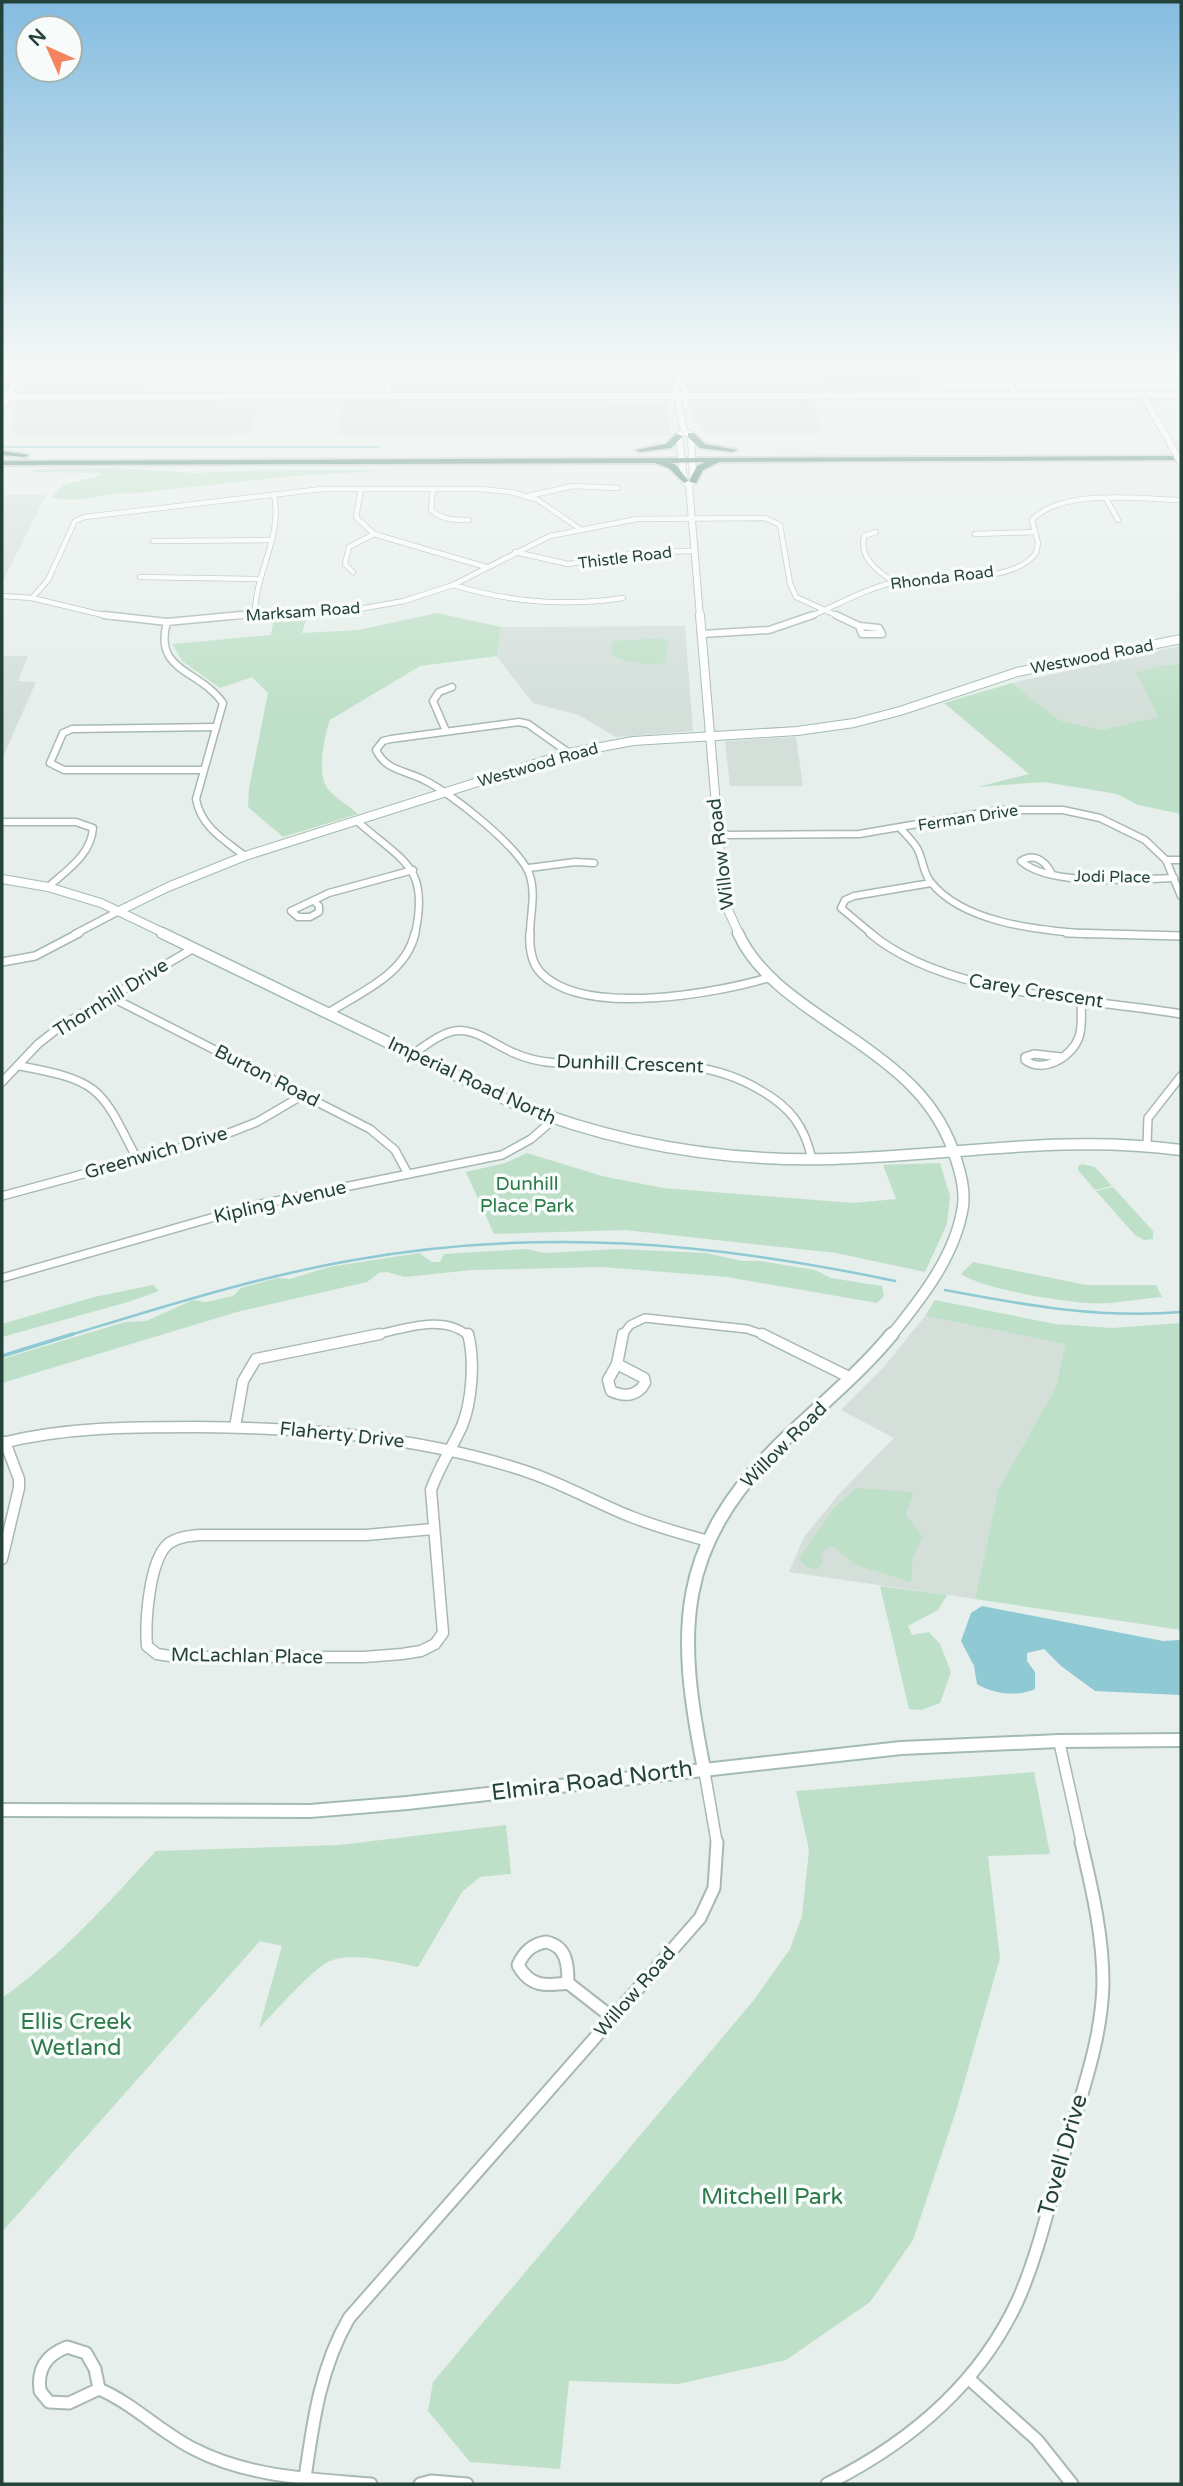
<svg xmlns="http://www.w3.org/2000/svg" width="1183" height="2486" viewBox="0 0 1183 2486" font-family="'Varela Round',sans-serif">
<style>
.built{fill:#d4dfda}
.green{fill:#bfe0c8}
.water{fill:#8ec9d4}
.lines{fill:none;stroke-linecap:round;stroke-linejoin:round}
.stream-far2{stroke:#8ec9d4;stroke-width:2}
.stream-far1{stroke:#8ec9d4;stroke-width:2.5}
.stream{stroke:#8ec9d4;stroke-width:3.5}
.street-far4-casing{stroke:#a8b8b2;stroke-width:6}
.street-far3-casing{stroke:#a8b8b2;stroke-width:9}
.street-far2-casing{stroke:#a8b8b2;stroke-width:10}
.street-far1-casing{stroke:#a8b8b2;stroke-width:13}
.street-casing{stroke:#a8b8b2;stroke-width:15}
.secondary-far3-casing{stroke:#a4bbb3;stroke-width:8}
.secondary-far2-casing{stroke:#a4bbb3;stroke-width:10}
.secondary-far1-casing{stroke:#a4bbb3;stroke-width:13}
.secondary-casing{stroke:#a4bbb3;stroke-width:16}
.highway-casing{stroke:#c2cac8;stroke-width:4}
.street-far4{stroke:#fff;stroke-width:4.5}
.street-far3{stroke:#fff;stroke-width:6}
.street-far2{stroke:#fff;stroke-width:7}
.street-far1{stroke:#fff;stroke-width:10}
.street{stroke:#fff;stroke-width:11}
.secondary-far3{stroke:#fff;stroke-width:6}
.secondary-far2{stroke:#fff;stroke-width:8}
.secondary-far1{stroke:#fff;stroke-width:10}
.secondary{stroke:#fff;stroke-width:12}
.highway{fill:#2f6f62;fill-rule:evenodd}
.secondary-bridge-casing{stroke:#a4bbb3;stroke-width:8;stroke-linecap:butt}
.secondary-bridge{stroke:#fff;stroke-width:6}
.labels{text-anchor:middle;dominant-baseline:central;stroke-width:7;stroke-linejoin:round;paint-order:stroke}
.far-street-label{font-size:16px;fill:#24423a;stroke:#f7fbf9}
.street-label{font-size:19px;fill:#24423a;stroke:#f7fbf9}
.park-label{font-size:19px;fill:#2d7a4b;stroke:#f7fbf9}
.near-street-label{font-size:23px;fill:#24423a;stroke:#f7fbf9}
.near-park-label{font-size:23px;fill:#2d7a4b;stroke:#f7fbf9}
</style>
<rect width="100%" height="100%" fill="#e6efeb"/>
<g class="built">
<path d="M38,365H158L145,394H22Z"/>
<path d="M399,365H667L668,391L392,393Z"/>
<path d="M690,369H819L824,393L692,392Z"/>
<path d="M814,400L822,434H707L693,419L691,405L694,401Z"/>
<path d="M344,401L668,402L670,435L336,434Z"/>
<path d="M17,402H259L249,434L12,435L13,406Z"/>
<path d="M2,495H46L2,583Z"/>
<path d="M685,626L693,731L616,737L579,715L533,703L497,657L501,627Z"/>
<path d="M1181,646V665H1164L1137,672L1158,717L1101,730L1059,720L1012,683Z"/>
<path d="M2,656H28L18,681L36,682L2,759Z"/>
<path d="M796,737L803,786H730L725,741Z"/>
<path d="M925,1316L1065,1344L1056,1387L998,1490L975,1599L789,1572L804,1537L840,1493L894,1438L841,1410L883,1368Z"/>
</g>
<g class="green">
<path d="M821,365H918L919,392L824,393Z"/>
<path d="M115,468L195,473L270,470H393L292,476L136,493C105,491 88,505 52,497L63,485L99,476L100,473L30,472L38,469Z"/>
<path d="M437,613L501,627L497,656L420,666L330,720C324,736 317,774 327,788C335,798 348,805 358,814L283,837L248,807L249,788L268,693L252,677L220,688L182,661L172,644L271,635L274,618L307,617L302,633L358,630Z"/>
<path d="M663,638L672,642L668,643L665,663C646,664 626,666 611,653L613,641Z"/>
<path d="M1164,665H1181V814L1138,805L1117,794L1044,782L978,787L1029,774L944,703L1012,683L1059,720L1101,730L1158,717L1136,672Z"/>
<path d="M527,1153L602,1176L663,1188L853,1203L896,1199L883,1165L940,1163L950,1196L947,1224L925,1272L836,1253L625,1230L494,1234L466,1172L505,1163Z"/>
<path d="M1082,1164L1095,1167L1112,1186L1095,1190L1078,1170V1166Z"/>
<path d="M1113,1187L1153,1231V1239L1144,1240L1135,1235L1096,1191Z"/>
<path d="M526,1249L545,1253L618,1249L707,1253L742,1261H760L815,1270L831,1278L882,1286L884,1296L877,1303L727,1277L603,1267L472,1270L405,1277L387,1272L379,1273L367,1282L237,1312L2,1383V1359L125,1322L146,1321L193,1300L206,1302L233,1296L241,1288L277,1278L290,1279L329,1267L419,1253L432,1262H440L444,1254Z"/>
<path d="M973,1262L1086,1285H1156L1162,1297C1137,1299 1110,1305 1086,1303C1056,1301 984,1289 961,1274Z"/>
<path d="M153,1285L159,1291L128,1302L2,1337V1324L94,1297Z"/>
<path d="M935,1300L1055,1324L1112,1328L1181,1323V1630L975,1599L998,1490L1056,1387L1065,1344L925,1316Z"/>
<path d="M856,1488L913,1492L906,1515L923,1537L913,1557L911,1582L856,1565L832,1546L821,1552L823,1563L816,1570L806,1567L799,1559L833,1509Z"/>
<path d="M880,1586L947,1595L938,1610L908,1626L912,1635L929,1632L940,1644L951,1672L940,1703L921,1710L909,1709Z"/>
<path d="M1034,1772L1050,1854L988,1856L1000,1958L956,2111L913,2240L870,2302L786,2360L678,2384L569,2381L560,2469L470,2462L428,2411L433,2382L753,2001L790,1949L802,1916L809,1850L796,1791Z"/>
<path d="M506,1825L511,1874L480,1877L462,1892L418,1967C395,1962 347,1950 326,1963C306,1976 277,2010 259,2028L282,1946L260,1941L2,2232V1998C60,1957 108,1903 156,1851L339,1845Z"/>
</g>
<path class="water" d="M982,1606L1163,1641L1181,1640V1695L1095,1691L1061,1666L1044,1649L1027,1653V1661L1035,1672V1689C1018,1697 993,1694 977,1684L974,1666L961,1641L971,1613Z"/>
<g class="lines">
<path class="stream-far2" d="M3,447H378"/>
<g class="stream-far1">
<path d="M945,1290C1024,1305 1100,1319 1181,1312"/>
<path d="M67,1336C162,1307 256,1277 354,1260C540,1227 711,1242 895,1281"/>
</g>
<path class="stream" d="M2,1356L73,1334"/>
<defs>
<g id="street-far4">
<path d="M1002,365L1016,396"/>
<path d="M386,397L392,365"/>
<path d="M361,489L356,517L374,534L486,567"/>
<path d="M433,489L431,510C442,520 455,520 469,520"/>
<path d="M528,496L573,486L618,488"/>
<path d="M1107,500L1118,520"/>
<path d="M876,532L864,536C859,558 877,571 894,582"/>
<path d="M975,534L1035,532"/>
<path d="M153,541L271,540"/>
<path d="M515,552L568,564L644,552L694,551"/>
<path d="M353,572L345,564L349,547L374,534"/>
<path d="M140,577L260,579"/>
<path d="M453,585C509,602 565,607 623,598"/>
<path d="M2,596L32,598L111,617"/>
<path d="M32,598L48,580L75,521L85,517L322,489H479L511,492L538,500L580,529"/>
<path d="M255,614C255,572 283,537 274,495"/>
<path d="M221,617L354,610L404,601L453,585L550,536L637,519L765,518L780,525L790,583L796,597L840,617"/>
<path d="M809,617C837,605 865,589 895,582C934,573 1010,587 1036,553L1038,543L1032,520C1062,488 1140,499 1181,500"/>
</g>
<g id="street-far3">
<path d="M104,615L167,622L241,615"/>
<path d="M836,615L859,626"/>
<path d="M167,622C153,672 199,669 223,703L196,799C201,827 224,840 245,856"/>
<path d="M859,626L879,628L882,634H862Z"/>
<path d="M701,634L769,630L813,615"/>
<path d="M446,731L433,701L439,692L452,687"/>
<path d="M203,770H64L50,763L63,733L72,729L216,727"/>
<path d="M357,821C403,862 430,866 415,934"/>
<path d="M2,822H76L93,828C91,855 67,870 48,887"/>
<path d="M901,829C907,836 914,842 918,850C923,860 923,872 930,881C962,923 1038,930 1087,934"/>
<path d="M718,835L859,834L1000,810H1063L1100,818L1145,840L1166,860L1181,896"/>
<path d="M1166,860H1181"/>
<path d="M529,868L575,862L594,863"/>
<path d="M1051,872C1044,860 1034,853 1021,861C1049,887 1136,879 1174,878"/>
<path d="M314,901L319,906V912L310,917H298L291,911L329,893L413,870"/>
<path d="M75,934L119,911"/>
<path d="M530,934C530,915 536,895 530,876C522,849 450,792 424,780C405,770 386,771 376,750L383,741L391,739L519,722L528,724L569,753"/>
<path d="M872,934L841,908L845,900L854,896L931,883"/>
</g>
<g id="street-far2">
<path d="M530,933C529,946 531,963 541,973C584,1018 719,993 771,977"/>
<path d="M870,933C944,996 1087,998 1181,1014"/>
<path d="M1067,933L1181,936"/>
<path d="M2,962L35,956L79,933"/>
<path d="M109,996L370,1129L395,1150L408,1174"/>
<path d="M328,1013C361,992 406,974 415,933"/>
<path d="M413,1054C425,1046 436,1036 450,1032C473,1025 494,1045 514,1053C527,1059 542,1062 556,1063C627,1069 696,1051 760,1090C790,1107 805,1126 812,1160"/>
<path d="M1061,1057L1034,1054L1025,1057V1060C1043,1074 1072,1057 1079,1037C1083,1025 1081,1011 1081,998"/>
<path d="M20,1066C102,1081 101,1089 137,1159"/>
<path d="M2,1082L38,1044L61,1026L194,948"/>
<path d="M1147,1144L1148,1118L1181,1076"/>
<path d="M2,1196L216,1138L257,1122L303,1095"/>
<path d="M2,1278L256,1205L502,1155L531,1139L553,1120"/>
<path d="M371,1336C401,1330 444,1313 468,1336"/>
<path d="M622,1336L630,1325L645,1318L747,1329L768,1336"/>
</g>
<g id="street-far1">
<path d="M762,1334L851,1378"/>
<path d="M617,1364L623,1334"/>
<path d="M617,1364L644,1378L645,1383C637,1397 624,1397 611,1391L608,1380Z"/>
<path d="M235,1427L243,1381L256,1359L380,1334"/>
<path d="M2,1443C66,1427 131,1427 197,1427C308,1428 419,1436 525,1471C562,1483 596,1503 632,1517C657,1527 683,1534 708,1541"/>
<path d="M433,1529L366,1535H200C189,1536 177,1537 168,1544C149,1561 145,1622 147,1646L157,1654L176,1657H364L402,1654L421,1651L435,1644L443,1633L431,1490C439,1467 452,1448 462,1426C472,1401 475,1360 468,1334"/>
<path d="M2,1559L19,1488V1479L5,1442"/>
<path d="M1059,1741L1082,1844"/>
<path d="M704,1769L717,1844"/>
</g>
<g id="street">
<path d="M546,1942C567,1946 568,1965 568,1983C545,1986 530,1987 518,1965C524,1952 532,1944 546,1942Z"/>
<path d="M568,1983L613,2018"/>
<path d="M67,2347L86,2353L95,2369L99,2389L69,2403L49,2402L40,2391C37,2369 46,2355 67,2347Z"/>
<path d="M968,2378L1037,2440L1072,2484"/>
<path d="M99,2389C134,2404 160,2432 194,2449C248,2477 311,2479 371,2484"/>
<path d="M305,2478C313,2422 320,2368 349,2318L700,1918L714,1888L717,1842"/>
<path d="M420,2484L431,2481L467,2484"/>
<path d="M827,2484C909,2443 979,2385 1018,2300C1037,2257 1048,2209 1061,2164C1077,2106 1102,2044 1103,1983C1103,1935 1092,1889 1081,1842"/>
</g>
<g id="secondary-far3">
<path d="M677,365L679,383L684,385L686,405"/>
<path d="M679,383L675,386L684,431"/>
<path d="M1143,396L1170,443"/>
<path d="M2,397L1181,395"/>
<path d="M2,407L26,365"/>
<path d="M684,431L679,436L684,481L689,485L700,617"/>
<path d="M684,431L691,435L693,481L689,485"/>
</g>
<g id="secondary-far2">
<path d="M700,615L724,901L739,934"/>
<path d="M2,879L48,887L101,903L166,934"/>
<path d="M119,911L168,887L245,856L569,753L633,741L797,731L854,723L900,711L1017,672L1181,639"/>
</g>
<g id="secondary-far1">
<path d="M162,933L511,1102C615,1144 720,1162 832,1159C952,1156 1060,1134 1181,1150"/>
<path d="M738,933C758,978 807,1007 846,1034C896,1068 938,1100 956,1159C961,1175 965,1190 963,1206C956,1255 921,1299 891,1336"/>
</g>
<g id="secondary">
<path d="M704,1769C676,1630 675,1547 782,1442C819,1406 859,1374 892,1334"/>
<path d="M2,1810L310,1811L407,1803L901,1748L1059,1741L1181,1740"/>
</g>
<g id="highway">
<path d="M688,433H694L705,444L737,450L733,452L700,448L688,437Z"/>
<path d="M676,434L683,436L671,448L640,452L636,450L666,444Z"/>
<path d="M2,451L29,455L25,457L2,455Z"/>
<path d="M1181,456V460L719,462L703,470L696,483H693L689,481L697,466L706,462L669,463L675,464L687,479L688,481L684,483L669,468L655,463L2,465V461Z"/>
</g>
</defs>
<use href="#street-far4" class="street-far4-casing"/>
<use href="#street-far3" class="street-far3-casing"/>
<use href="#street-far2" class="street-far2-casing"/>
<use href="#street-far1" class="street-far1-casing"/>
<use href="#street" class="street-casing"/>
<use href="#secondary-far3" class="secondary-far3-casing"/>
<use href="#secondary-far2" class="secondary-far2-casing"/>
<use href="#secondary-far1" class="secondary-far1-casing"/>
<use href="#secondary" class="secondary-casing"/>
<use href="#highway" class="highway-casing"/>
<use href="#street-far4" class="street-far4"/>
<use href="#street-far3" class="street-far3"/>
<use href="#street-far2" class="street-far2"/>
<use href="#street-far1" class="street-far1"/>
<use href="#street" class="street"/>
<use href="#secondary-far3" class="secondary-far3"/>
<use href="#secondary-far2" class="secondary-far2"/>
<use href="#secondary-far1" class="secondary-far1"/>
<use href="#secondary" class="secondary"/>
<use href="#highway" class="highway"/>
<defs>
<path id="secondary-bridge" d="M1170,443L1181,463"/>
</defs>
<use href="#secondary-bridge" class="secondary-bridge-casing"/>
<use href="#secondary-bridge" class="secondary-bridge"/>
</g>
<linearGradient id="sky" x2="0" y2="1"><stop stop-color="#84bce0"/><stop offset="0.51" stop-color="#f4f8f6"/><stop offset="1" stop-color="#f4f8f6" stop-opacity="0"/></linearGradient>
<rect width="1183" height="713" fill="url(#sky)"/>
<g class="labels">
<g class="far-street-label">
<text transform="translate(625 558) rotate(-7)">Thistle Road</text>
<text transform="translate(942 578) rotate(-7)">Rhonda Road</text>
<text transform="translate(303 612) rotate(-4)">Marksam Road</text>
<text transform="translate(1092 657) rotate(-11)">Westwood Road</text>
<text transform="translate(538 765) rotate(-16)">Westwood Road</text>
<text transform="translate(968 818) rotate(-9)">Ferman Drive</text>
<text transform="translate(1112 877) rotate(1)">Jodi Place</text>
</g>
<g class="street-label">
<text transform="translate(721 854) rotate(-97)">Willow Road</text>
<text transform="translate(1036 991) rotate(9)">Carey Crescent</text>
<text transform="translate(111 998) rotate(-32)">Thornhill Drive</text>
<text transform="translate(630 1064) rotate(2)">Dunhill Crescent</text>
<text transform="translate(267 1076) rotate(27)">Burton Road</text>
<text transform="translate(472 1081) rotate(25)">Imperial Road North</text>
<text transform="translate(156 1153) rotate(-16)">Greenwich Drive</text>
<text transform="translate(280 1202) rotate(-13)">Kipling Avenue</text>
<text transform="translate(342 1435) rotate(6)">Flaherty Drive</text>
<text transform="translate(784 1445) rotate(-45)">Willow Road</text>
<text transform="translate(247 1656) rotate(1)">McLachlan Place</text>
<text transform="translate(635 1992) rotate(-49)">Willow Road</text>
</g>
<g class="park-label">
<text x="527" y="1184">Dunhill<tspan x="527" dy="22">Place Park</tspan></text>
</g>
<g class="near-street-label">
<text transform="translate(592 1781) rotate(-7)">Elmira Road North</text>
<text transform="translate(1063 2155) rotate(-74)">Tovell Drive</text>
</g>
<g class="near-park-label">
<text x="76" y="2022">Ellis Creek<tspan x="76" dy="26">Wetland</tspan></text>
<text x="772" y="2197">Mitchell Park</text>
</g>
</g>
<rect width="1183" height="2486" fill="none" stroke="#24423a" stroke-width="7"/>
<g transform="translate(49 49) rotate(315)"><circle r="33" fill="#f7fbf9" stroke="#a3b1ad" stroke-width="2"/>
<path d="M0-5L12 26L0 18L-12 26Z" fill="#f4845f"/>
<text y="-10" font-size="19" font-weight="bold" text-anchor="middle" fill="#24423a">N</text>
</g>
</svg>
